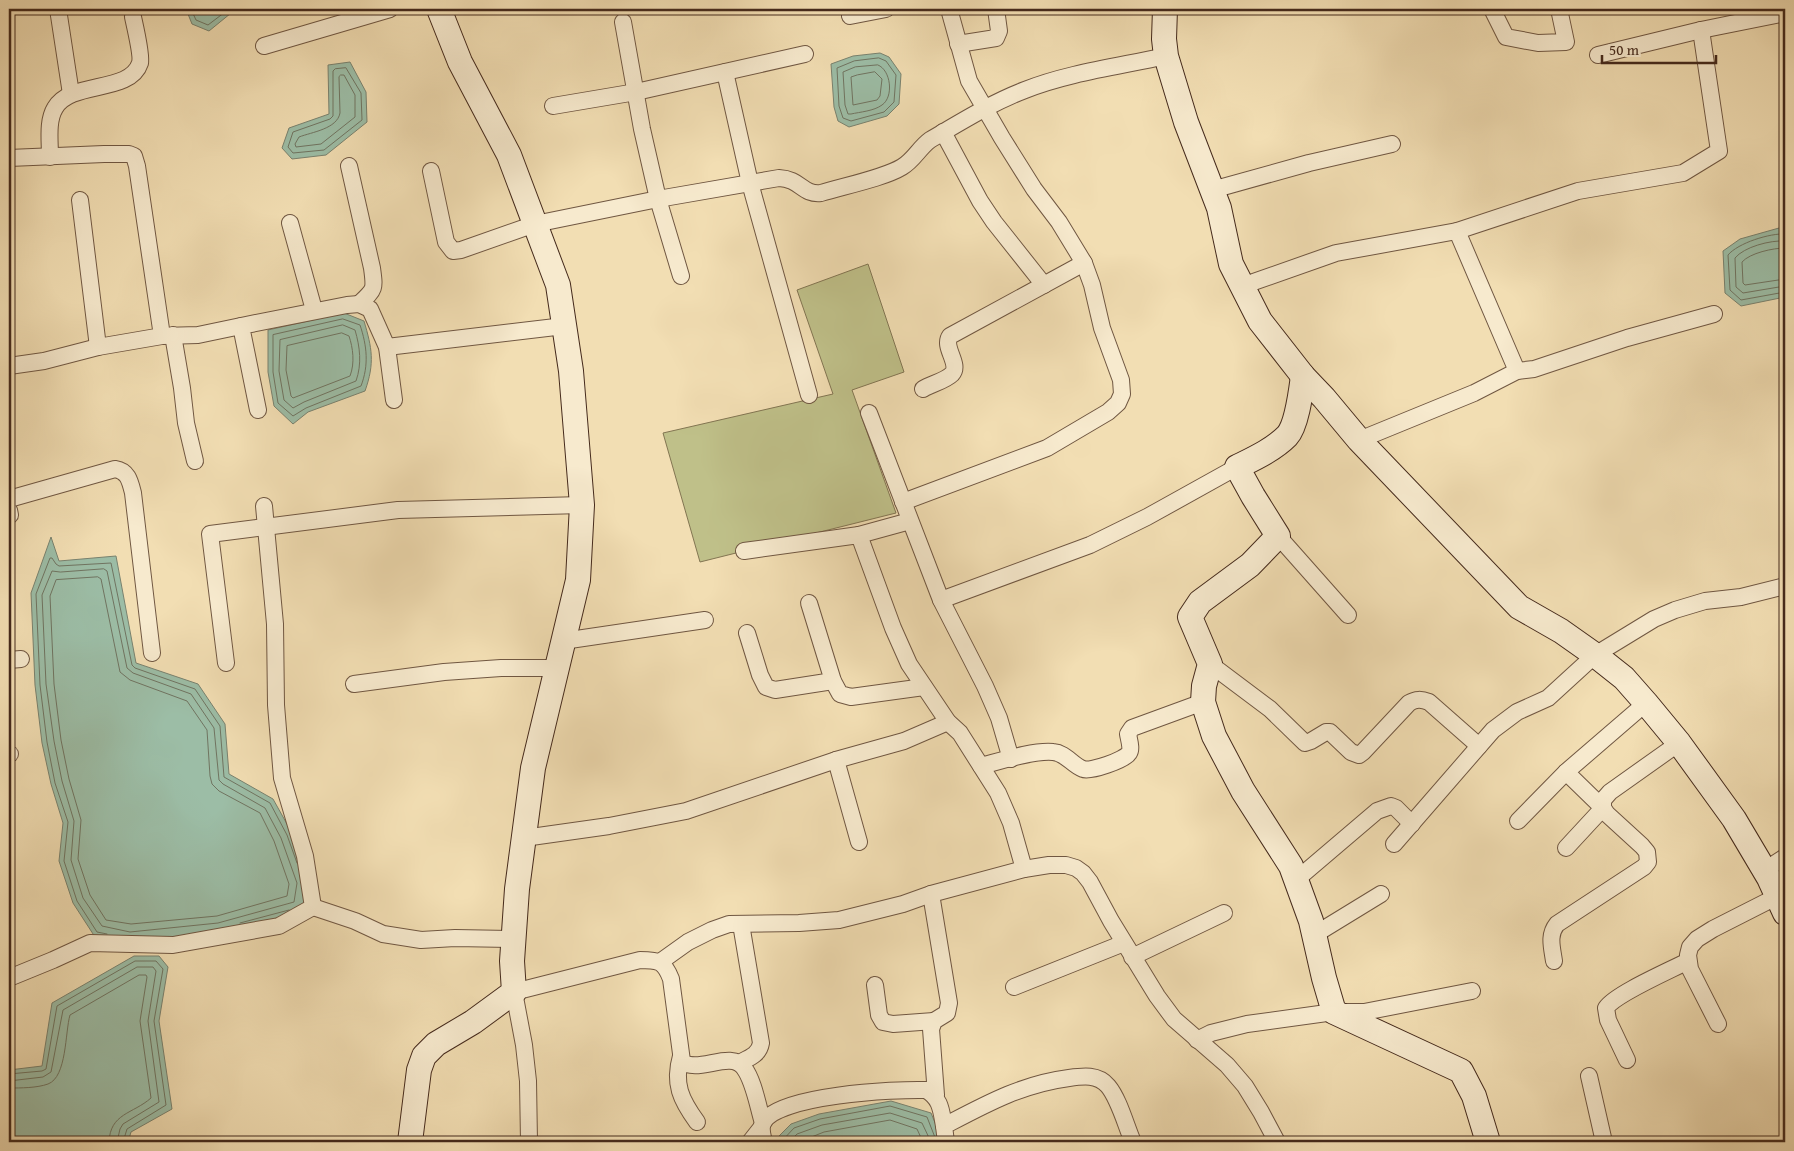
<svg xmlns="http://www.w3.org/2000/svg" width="1794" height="1151" viewBox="0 0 1794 1151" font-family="'Gentium Book Plus',serif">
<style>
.green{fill:#bfc089;stroke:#827552}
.water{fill:#9cbda6;stroke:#79826f}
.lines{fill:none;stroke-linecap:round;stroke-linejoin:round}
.shore{stroke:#707461;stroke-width:1}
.street-casing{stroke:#705742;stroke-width:18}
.secondary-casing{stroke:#452a1c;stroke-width:26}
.street{stroke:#f7eace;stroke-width:16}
.secondary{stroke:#f7eace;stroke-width:24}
</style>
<rect width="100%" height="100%" fill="#f2deb3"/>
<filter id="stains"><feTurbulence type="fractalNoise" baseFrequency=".004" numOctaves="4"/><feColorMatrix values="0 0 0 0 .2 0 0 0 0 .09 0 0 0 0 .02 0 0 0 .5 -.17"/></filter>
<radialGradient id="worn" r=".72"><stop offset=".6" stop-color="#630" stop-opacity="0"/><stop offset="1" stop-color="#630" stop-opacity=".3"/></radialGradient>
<path class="green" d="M868,264L904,372L852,390L896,513L700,562L663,433L833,394L797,290Z"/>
<g class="water">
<path d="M186,9H236L209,31L192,24Z"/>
<path d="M880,53L889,57L901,74L899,104L887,116L849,127L838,121L834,107L831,64L853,56Z"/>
<path d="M350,62L366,92L367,122L326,155L292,159L282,148L289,128L329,114L328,65Z"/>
<path d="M1779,228L1785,230V297L1741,306L1725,293L1723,251L1740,239Z"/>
<path d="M344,313L364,321C372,348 375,363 365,391L308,412L293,424L274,406L268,372V330Z"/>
<path d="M51,537L59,561L116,556L136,663L198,684L225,724L229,774L273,799L292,833L309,883L305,910L221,934L130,943L95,937L73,903L59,861L63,823L51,784L42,743L35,685L31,593Z"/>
<path d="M134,956H159L168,967L159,1021L172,1109L131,1132L128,1142H9V1070L42,1066L52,1003Z"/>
<path d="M891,1101L931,1113L943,1142H777L776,1139L791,1124L819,1114Z"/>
</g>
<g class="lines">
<g class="shore">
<path d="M191,9L196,20L208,25L229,9"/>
<path d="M879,58L886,61L896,75L894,102L884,112L851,121L843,118L839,106L837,68L854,61Z"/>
<path d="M878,65C891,70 894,97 882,105C874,111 860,112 851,114H848L845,105L843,72L855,67Z"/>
<path d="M346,68L361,93L362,120L324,150L293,153L288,147L293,132L330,119L333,116V71L335,69Z"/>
<path d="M875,72L882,79L880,96L877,100L853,105L851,77L857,75Z"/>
<path d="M341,75H344L355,95V117L321,144L296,147L295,144L299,137C312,132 337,129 340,113L339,77Z"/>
<path d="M1785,234C1770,233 1738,243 1728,255L1730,290L1741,300L1785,292"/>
<path d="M1785,241C1770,240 1744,247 1735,258L1736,287L1743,293L1785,286"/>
<path d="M1785,248C1773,248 1750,253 1742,262L1743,283L1745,285L1785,279"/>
<path d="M343,319L360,325C367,346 369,365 361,386L306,408L293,416L278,403L273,372V335Z"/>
<path d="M343,325L355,330C360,347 362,364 356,381L304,402L293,408L284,400L279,371L280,340Z"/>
<path d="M342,333L349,336C353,348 355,363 350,376L293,398L291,396L286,370L287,346Z"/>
<path d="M104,569L107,571L127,668L133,673L191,694L214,728L219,780L223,784L265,808L281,838L297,883L294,902L218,923L130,932L102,926L83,898L71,860L74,821L62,781L54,741L46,684L42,595L52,571L60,572Z"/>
<path d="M98,577L101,579L120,672L130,680L187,701L207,730L210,776L212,784L219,791L260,813L274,841L289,884L287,896L217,916L131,924L106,920L90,895L78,859L81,820L69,779L61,740L54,684L50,596L56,580Z"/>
<path d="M240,923L289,910"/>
<path d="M107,934L97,932L77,901L64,861L68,822L55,783L47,742L40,685L36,594L50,558H52L56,564L59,566L111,563L132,665L135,668L195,689L220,726L224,777L270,803L287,835L297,863"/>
<path d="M9,1074L42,1071L46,1069L57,1006L135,961H156L163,969L154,1021L166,1105L127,1129L123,1142"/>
<path d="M9,1081L43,1077L51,1072L63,1010L137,967H153L156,971L148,1021L159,1102L123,1124L120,1129L117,1142"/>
<path d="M9,1088C21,1088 37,1088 48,1084C67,1077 65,1032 70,1015L139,975H146L147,977L140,1021L151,1098C133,1114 110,1113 109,1142"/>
<path d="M781,1142L794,1128L820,1119L890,1106L927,1117L936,1140"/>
<path d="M789,1142L797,1134L822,1125L890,1113L922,1123L931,1142"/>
<path d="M799,1142L824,1132L890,1120L917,1129L923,1142"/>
</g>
<defs>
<g id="street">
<path d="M58,9L71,94"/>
<path d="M1492,9L1506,37L1538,43L1566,42L1559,9"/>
<path d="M850,16L886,9"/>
<path d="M623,22L642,129L658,199L681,276"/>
<path d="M958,44L996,38L999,31L996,9"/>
<path d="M264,46L390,9"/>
<path d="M1598,55L1701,30L1785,13"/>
<path d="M725,72L750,183L809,395"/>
<path d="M553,106L636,92L805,54"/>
<path d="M943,132L980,201L994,222L1044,285"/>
<path d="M50,157C50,141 47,121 55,108C71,80 130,94 140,63C142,56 135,26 133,17"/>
<path d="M9,158L104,154H129L134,156L137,166L162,336L98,347L44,361L9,366"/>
<path d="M349,166L372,268C375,290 375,289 359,304"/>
<path d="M431,171L446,242L453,251L461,250L535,224L658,199L779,178C801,179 802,195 821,193C844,186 884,178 902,167C914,160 919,148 930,140C961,122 991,103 1025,90C1067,73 1121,66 1166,56"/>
<path d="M1212,190L1309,163L1392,144"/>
<path d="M80,200L98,347"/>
<path d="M290,223L314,310"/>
<path d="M1457,231L1517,371"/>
<path d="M1242,286L1336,253L1457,231L1578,191L1683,173L1719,151L1701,30"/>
<path d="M173,335L182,388L186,423L195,461"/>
<path d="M162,336L198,335L241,326"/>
<path d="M387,347L564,326"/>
<path d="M923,389C931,384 945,381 952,374C961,364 942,347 950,336L1084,263"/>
<path d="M258,410L241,326L347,305L359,304L370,309L387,347L394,400"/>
<path d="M869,413L941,600L985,686L999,718L1011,759"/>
<path d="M1359,440L1474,393L1517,371L1534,369L1627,338L1714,314"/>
<path d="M9,499L115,469C128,471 130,481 133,493L152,653"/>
<path d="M903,502L1047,448L1108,412L1118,403L1122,394L1121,380L1102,328L1092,285L1084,263L1059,222L1034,189L1002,138L969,81L949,9"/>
<path d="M9,510L10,515L9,516"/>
<path d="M859,535L910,521"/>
<path d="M1278,536L1348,615"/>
<path d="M744,551L859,535L893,628L909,664L948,722L960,733L998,793L1011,823L1024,869"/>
<path d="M941,600L1090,545L1147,517L1237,467"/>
<path d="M809,603L833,681L840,694L851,697L924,687"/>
<path d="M747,633L760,675L766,687L775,690L833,681"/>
<path d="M563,641L705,620"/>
<path d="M9,660L21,659"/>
<path d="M226,663L210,534L398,510L582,505"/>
<path d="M1210,664L1270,709L1305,743L1311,741L1326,732H1330L1351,752L1359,755L1363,752L1409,703C1416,699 1421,699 1429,702L1479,746"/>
<path d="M354,684L444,672L501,668H558"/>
<path d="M9,754H10"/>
<path d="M836,760L859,842"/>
<path d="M981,766C1000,761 1034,750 1053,752C1066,753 1072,765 1083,769C1090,772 1125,760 1129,753C1132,749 1129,740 1128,734L1132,728L1203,702"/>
<path d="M1518,821L1566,772L1646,703"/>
<path d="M524,838L609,826L686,811L836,760L904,741L948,722"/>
<path d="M1394,844L1493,730L1517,712L1548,698L1595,655L1654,619L1675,610L1705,601L1741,597L1785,586"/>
<path d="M1566,848L1603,808L1566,772"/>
<path d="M1765,870L1785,857"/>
<path d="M1296,880L1377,811L1391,806L1396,808L1412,824"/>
<path d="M931,894L949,1003L947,1013L934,1021L931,1029L936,1095"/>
<path d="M313,907L355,921L383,934L421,940L455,938L514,939"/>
<path d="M1314,935L1381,894"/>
<path d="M1132,957L1224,913"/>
<path d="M1554,961C1552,947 1548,935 1557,924L1644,867L1648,862L1647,852L1642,846L1607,814L1603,808V800L1610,792L1679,743"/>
<path d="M660,962L688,942L712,930L729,924L799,923L839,920L903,904L931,894L1024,869L1049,865H1066L1076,868L1083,873L1090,882L1111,921L1157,996L1174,1019L1227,1065L1245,1086L1261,1112L1277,1142"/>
<path d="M9,978L53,960L90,943L173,945L279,926L313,907L305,856L282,778L276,705L275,624L264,506"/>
<path d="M875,985L879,1015L883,1022L893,1024L934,1021"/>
<path d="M1014,987L1124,943"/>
<path d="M1718,1024L1690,969L1688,955L1690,947L1697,939L1713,929L1778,896"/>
<path d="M1197,1040L1211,1033L1247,1024L1334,1012H1364L1472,991"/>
<path d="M681,1056C673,1084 681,1100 697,1122"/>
<path d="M1627,1060L1608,1020L1606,1008C1615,994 1671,970 1688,961"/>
<path d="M739,1063C749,1058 759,1055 761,1043L741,924"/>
<path d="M1589,1076L1604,1142"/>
<path d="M529,1142L528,1081L524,1045L514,992L640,960C659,960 664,961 671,979L682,1061C697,1075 731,1049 744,1068C754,1081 758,1107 763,1123"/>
<path d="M750,1142L761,1128"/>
<path d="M764,1142C763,1137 760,1129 763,1123C776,1095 896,1089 926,1090C941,1099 941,1110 944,1126"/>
<path d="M946,1142L944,1126C986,1104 1022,1084 1069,1078C1083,1076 1098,1074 1108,1086C1119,1099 1126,1126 1133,1142"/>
</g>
<g id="secondary">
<path d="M1165,9L1164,39L1166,56L1186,122L1219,208L1231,264L1260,321L1303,376L1324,398L1359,440L1519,607L1561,631L1595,655L1624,678L1646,703L1679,743L1734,819L1769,878L1785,913"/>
<path d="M1303,376C1301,391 1297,425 1287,436C1273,450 1253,459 1237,467L1253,496L1278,536L1250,565L1200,602L1190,617L1210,664L1204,686L1203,702L1214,736L1243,791L1291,866L1311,921L1324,978L1334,1012L1461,1071L1474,1096L1488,1142"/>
<path d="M410,1142L419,1070L424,1056L436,1044L473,1022L514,992L512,961L517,889L533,768L578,580L582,505L571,371L558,285L509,155L460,62L439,9"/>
</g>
</defs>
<use href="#street" class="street-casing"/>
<use href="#secondary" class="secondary-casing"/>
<use href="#street" class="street"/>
<use href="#secondary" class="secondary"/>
</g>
<rect width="1794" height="1151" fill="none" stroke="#f2deb3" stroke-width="30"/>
<rect x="10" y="10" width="1774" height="1131" fill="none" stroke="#452a1c" stroke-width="2.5"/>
<rect x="15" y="15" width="1764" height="1121" fill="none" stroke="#452a1c"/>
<path d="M1602 55v8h114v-8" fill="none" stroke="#452a1c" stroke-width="2.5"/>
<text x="1609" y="55" font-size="15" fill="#452a1c" stroke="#f7eace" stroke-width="4" paint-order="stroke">50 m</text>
<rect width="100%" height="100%" filter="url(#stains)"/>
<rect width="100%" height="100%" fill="url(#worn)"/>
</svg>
